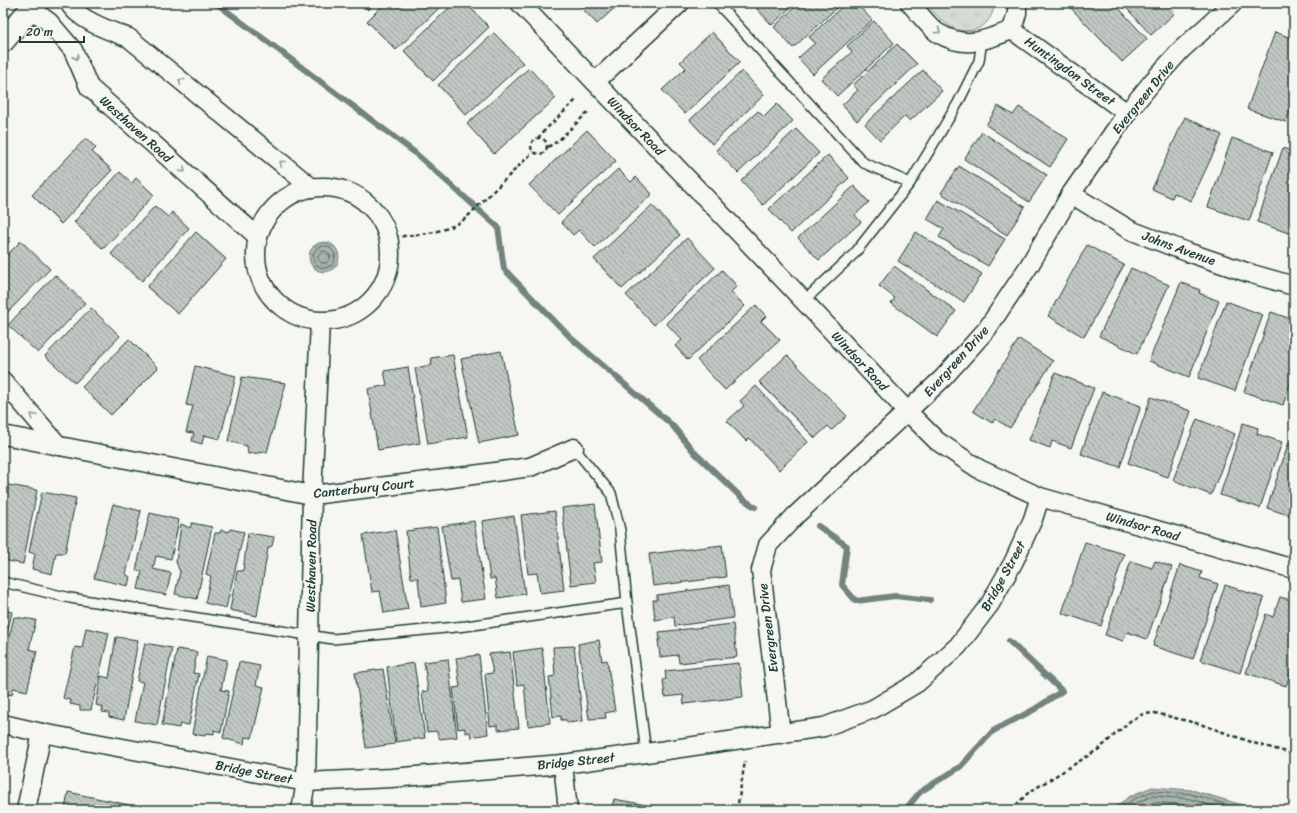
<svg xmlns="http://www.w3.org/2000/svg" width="1297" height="813" viewBox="0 0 1297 813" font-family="Sriracha,sans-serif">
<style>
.grass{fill:url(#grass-tufts);stroke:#7a8c85}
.water{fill:url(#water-waves);stroke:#72847d}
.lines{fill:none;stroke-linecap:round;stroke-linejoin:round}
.shore{stroke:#576c65;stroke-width:1}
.stream{stroke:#72847d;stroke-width:6}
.building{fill:url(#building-back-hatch);stroke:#1f3d34}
.lane-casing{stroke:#1f3d34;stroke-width:12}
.street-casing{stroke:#1f3d34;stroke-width:21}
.secondary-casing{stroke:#1f3d34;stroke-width:25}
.path{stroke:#1f3d34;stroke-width:2.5;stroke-dasharray:4 3;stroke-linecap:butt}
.lane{stroke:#f6f6f2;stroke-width:9}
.street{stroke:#f6f6f2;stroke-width:18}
.secondary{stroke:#f6f6f2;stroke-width:22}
.oneway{stroke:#8a9a93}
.labels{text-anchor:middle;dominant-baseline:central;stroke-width:3.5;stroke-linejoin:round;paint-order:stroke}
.street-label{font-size:13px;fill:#1f3d34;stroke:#f6f6f2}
</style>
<defs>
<pattern id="grass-tufts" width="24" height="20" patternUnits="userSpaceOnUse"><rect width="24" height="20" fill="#d6dbd6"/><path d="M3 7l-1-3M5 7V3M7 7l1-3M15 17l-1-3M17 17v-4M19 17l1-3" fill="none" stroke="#b7bdb8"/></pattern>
<pattern id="water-waves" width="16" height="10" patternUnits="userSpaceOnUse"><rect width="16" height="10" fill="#aab3ae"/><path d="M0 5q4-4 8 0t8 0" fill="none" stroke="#8a938e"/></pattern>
<pattern id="building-back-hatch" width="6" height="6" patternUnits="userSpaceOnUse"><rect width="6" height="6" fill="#c1c8c3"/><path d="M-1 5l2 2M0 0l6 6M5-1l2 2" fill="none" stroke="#9ca49f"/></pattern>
</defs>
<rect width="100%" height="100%" fill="#f6f6f2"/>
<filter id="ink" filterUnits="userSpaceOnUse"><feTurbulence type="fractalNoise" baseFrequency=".025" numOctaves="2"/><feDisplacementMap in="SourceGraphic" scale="8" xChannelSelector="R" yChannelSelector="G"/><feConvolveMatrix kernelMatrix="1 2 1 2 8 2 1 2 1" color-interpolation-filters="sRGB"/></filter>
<g filter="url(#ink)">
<path class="grass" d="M925,3H994C994,11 991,17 986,23C982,27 977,29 972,30C951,35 938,16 925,3Z"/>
<g class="water">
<circle cx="324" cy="257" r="15"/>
<path d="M1152,787L1192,790L1259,810H1110L1132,795Z"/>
</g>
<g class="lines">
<g class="shore">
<circle cx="324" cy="257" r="11"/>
<circle cx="324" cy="257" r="6"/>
<path d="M1117,810L1134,799L1153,791L1191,794L1245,810"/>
<path d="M1126,810L1136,803L1153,796L1190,799L1228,810"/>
<path d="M1137,810L1154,802L1189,805L1207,810"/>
</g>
<g class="stream">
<path d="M216,3L414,152L498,227L504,269L571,338L672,425L695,453L743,499L755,507"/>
<path d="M818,526L847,546L842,585L856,601L895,596L930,600"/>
<path d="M905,810L920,792L960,767L993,731L1035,709L1062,691L1009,641"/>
</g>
</g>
<g class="building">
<path d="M361,3H375L368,10Z"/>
<path d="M385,3H444L396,50L367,21Z"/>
<path d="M454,3H466L489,27L433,81L404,51Z"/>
<path d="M577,3H620L597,24Z"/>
<path d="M762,3H795L772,25L756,8Z"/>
<path d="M799,3H806L807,4L809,3H842L793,48L774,27Z"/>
<path d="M846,3H856L872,20L813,74L798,58L815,43L809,37Z"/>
<path d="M1073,3H1114L1147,39L1122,62L1069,6Z"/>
<path d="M1122,3H1166L1175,13L1151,35Z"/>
<path d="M874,21L894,43L837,96L821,79L852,52L847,46Z"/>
<path d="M712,32L740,62L685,114L662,90L686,68L680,62Z"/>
<path d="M1275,32L1294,39V101L1286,122L1247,109Z"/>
<path d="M494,33L523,63L466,115L438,85Z"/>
<path d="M897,44L917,64L857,121L842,105L858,90L853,85Z"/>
<path d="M529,68L556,98L494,154L467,124Z"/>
<path d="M923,70L942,91L910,121L905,116L880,140L865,124Z"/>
<path d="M742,71L764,95L712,144L690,120Z"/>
<path d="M777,104L793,121L738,173L716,150L758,111L764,117Z"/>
<path d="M998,106L1013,115L1019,107L1068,139L1050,167L986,125Z"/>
<path d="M1185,117L1222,135L1191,201L1174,193L1172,198L1152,189Z"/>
<path d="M796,129L819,153L763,205L741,181Z"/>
<path d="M587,130L616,161L558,215L529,185Z"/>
<path d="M982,132L1047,175L1029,202L964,159Z"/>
<path d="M86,138L96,148L92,152L112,170L61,224L32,195Z"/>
<path d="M1232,138L1273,152L1249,221L1208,207Z"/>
<path d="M1283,148L1294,152V235L1257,222Z"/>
<path d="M828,155L849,178L791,233L769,209Z"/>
<path d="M959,166L1025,207L1007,235L941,193Z"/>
<path d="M618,169L631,182L636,177L652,194L595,247L579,230L573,235L561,222Z"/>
<path d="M120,172L132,183L136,178L154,195L103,249L74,222Z"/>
<path d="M854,186L869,202L855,215L861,222L819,260L798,238Z"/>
<path d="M938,200L1005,239L988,266L939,237L944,229L927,219Z"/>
<path d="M652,205L680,235L622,289L594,259Z"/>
<path d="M155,206L168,217L172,212L189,228L142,281L111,254Z"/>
<path d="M3,232L11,240L3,248Z"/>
<path d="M196,232L226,259L178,314L147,287Z"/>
<path d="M916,232L982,274L964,302L898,261Z"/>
<path d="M687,238L715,268L654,325L626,295Z"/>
<path d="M21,241L50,269L3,317V259Z"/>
<path d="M1087,245L1124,265L1084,337L1048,316Z"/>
<path d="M894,266L956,311L937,337L891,303L895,298L879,286Z"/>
<path d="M1131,268L1169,285L1137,354L1099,336Z"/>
<path d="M722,270L737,286L731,292L745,306L688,360L675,346L682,340L666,323Z"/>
<path d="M55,275L85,303L38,353L8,325Z"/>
<path d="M1181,282L1200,290L1199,293L1219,301L1189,377L1149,361Z"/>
<path d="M1226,301L1263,315L1235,391L1198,378Z"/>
<path d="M756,305L766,316L761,321L780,340L725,390L697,360Z"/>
<path d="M91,308L120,336L75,383L45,356Z"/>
<path d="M1271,312L1294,320V372L1283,405L1244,392Z"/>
<path d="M129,339L158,368L111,415L82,387Z"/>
<path d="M1019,339L1053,361L1010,428L995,419L992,423L973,411Z"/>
<path d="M501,351L519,435L479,443L461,359Z"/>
<path d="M453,355L468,437L428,444L415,368L432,365L431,358Z"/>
<path d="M787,355L847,416L832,430L828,426L815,438L759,382Z"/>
<path d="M195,366L236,376L220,439L204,435L202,444L192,441L194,433L186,432L193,406L186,405Z"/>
<path d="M408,367L420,443L378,450L368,389L387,385L384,371Z"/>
<path d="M1055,373L1094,388L1071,448L1052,441L1050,448L1029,440Z"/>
<path d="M242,377L286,383L267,452L248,454L247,446L228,441Z"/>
<path d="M756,386L808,442L779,470L749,438L746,441L727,421L744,406L740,401Z"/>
<path d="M1102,392L1141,406L1120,467L1081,454Z"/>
<path d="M1151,397L1191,411L1168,477L1128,463Z"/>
<path d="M1197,419L1235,434L1211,495L1173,480Z"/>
<path d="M1243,423L1258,428L1257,434L1282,442L1260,508L1220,495Z"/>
<path d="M1289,442L1294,444V517L1267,508Z"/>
<path d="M3,484L37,490L23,564L3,560Z"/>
<path d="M42,492L76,498L65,553H56L52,574L32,569L35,554L29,552Z"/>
<path d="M113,504L141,511L126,574L130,577L128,586L94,578Z"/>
<path d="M595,504L602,562L593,563L596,582L571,585L562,508Z"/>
<path d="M555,511L564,590L540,593L537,573L528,574L521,515Z"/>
<path d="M150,513L179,520L171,559L156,556L153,569L171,573L166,595L138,589L142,571L136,570Z"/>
<path d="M514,516L525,594L498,598L495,578L490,579L482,521Z"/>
<path d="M474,521L486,599L461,602L458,580L451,581L442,526Z"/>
<path d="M192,523L212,527L197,599L175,594L180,572L176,562L181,524L190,528Z"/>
<path d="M437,527L446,603L421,607L418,578H411L406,531Z"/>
<path d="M230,529L244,532L226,608L205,603L211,576L206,574L215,533H220L221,530L229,532Z"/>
<path d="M395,530L408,609L384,613L380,591L372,592L363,535Z"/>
<path d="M248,533L274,537L272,546L268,548L257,616L230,610L237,571H243Z"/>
<path d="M1085,542L1124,554L1101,626L1062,613Z"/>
<path d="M722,545L726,577L653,586L649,554Z"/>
<path d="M1131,561L1152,568L1155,561L1172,567L1147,639L1127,632L1123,641L1105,635Z"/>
<path d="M1180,565L1202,572L1200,578L1218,584L1193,659L1153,646Z"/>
<path d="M729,585L733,618L675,626L674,617L655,620L653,600H657V595Z"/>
<path d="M1225,585L1264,598L1240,673L1200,660Z"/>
<path d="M1280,597L1294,601V663L1286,686L1246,673L1266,614L1273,617Z"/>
<path d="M3,610L12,612L3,651Z"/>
<path d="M14,617L36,620L29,649L37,651L27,691L13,688L12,695L3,693V663Z"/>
<path d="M733,624L737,657L679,663L678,655L660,657L658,640H660L659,632Z"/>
<path d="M86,628L109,633L91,710H80V706L70,704L71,700L63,698L75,647L82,648Z"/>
<path d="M116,637L138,640L124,720L109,717V713L102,712L103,707L96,705L101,676L109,678Z"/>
<path d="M599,640L602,661L607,660L615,711L605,713L606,718L589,719L578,644Z"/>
<path d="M145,643L172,648L157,725L135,721L143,682L137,681Z"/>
<path d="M574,646L583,721L567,723V720H561V716L553,717L549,677L555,676L553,647Z"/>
<path d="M542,648L550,723L528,726L524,684L517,685L513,652Z"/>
<path d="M177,649L197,652L193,673L199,674L189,725L180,724L179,728L162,725Z"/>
<path d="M510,652L519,728L498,730V725L490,726L485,674L493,673L489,654Z"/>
<path d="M479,655L488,734L471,737L470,732L465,733V728L458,729L453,688L460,687L456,658Z"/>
<path d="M207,656L227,660L221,690L229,691L221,732L214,730V734L206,733L205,736L192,734Z"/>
<path d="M448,659L457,737L440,739L436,731L427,732L422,692L428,691L424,662Z"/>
<path d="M239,662L260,666L256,685L264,687L252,738L245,737L244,744L223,738Z"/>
<path d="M414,663L425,738L396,742L387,667Z"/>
<path d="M739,663L743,697L684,704L683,695L665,697L663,680L666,679L665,671Z"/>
<path d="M383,669L395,744L366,748L355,673Z"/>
<path d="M68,792L153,810H65Z"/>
<path d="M614,799L673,810H611Z"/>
</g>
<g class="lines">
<defs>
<g id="lane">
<path d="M717,3L864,163L910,183"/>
<path d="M804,301L855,253L910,183L958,103L979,61L982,40"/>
<path d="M574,448L611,493L620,530L627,603L646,753"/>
<path d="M3,582L70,598L333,639L466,626L627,603"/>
</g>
<g id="street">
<path d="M69,3C79,21 111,31 129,38L312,188"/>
<path d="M520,3L595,82L785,281L908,412L937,441L979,469L1040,497L1294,569"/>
<path d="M910,3C917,11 930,28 938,33C966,50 985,40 1012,30"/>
<path d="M31,9L49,22L73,50L89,87L258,237"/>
<path d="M1012,30L1127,113"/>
<path d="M1012,30L1017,13V3"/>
<path d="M595,82L680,3"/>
<circle cx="323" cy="254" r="67"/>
<path d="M1071,194L1130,230L1187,252L1252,274L1294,286"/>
<path d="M3,381L59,446"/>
<path d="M3,435L312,495L445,479L530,467L574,448"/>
<path d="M3,724L42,733L306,782L391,778L563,764L646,753L824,727L873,709L917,683L958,646L990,604L1014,561L1033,519L1040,497"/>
<path d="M781,734L761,570L768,545L796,515L943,378L987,329L1029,266L1071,194L1127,113L1153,81L1182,49L1233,3"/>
<path d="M563,764L568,810"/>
<path d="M26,810L42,733"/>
<path d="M301,810L306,782L312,495L320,322"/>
</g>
<path id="secondary" d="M3,41L36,3"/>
</defs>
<use href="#lane" class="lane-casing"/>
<use href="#street" class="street-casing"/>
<use href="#secondary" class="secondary-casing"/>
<g class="path">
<circle cx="539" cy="146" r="8"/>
<path d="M538,138L543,132L577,99"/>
<path d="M548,147L558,141L589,111"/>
<path d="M388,238C415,234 444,235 466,218L533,152"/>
<path d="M737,810L745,761"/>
<path d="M1011,810L1028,793L1099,749L1130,721L1143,714L1155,713L1200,724L1257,744L1294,754"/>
</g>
<use href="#lane" class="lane"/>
<use href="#street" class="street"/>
<use href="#secondary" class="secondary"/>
</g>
<defs><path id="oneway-chevron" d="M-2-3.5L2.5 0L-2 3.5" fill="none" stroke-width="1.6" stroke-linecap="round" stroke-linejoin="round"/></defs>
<g class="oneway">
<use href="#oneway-chevron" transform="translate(938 31) rotate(36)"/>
<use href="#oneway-chevron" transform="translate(76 57) rotate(67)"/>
<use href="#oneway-chevron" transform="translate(181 81) rotate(-141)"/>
<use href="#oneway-chevron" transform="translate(282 163) rotate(-141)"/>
<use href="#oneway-chevron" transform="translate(183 170) rotate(42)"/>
<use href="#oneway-chevron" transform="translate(33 416) rotate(-130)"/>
</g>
</g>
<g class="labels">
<g class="street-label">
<text transform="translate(1070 71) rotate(36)">Huntingdon Street</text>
<text transform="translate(1143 97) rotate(-51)">Evergreen Drive</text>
<text transform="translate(636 126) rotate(46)">Windsor Road</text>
<text transform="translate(136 129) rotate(42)">Westhaven Road</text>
<text transform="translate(1179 248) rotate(20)">Johns Avenue</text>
<text transform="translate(860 361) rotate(47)">Windsor Road</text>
<text transform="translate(956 361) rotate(-48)">Evergreen Drive</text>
<text transform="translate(364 488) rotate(-6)">Canterbury Court</text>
<text transform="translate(1143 526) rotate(16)">Windsor Road</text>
<text transform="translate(311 566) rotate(-89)">Westhaven Road</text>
<text transform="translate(1003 576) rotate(-61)">Bridge Street</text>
<text transform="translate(768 628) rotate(-97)">Evergreen Drive</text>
<text transform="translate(576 761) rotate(-6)">Bridge Street</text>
<text transform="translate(254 772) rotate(11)">Bridge Street</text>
</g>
</g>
<rect width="1297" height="813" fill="none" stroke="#f6f6f2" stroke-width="16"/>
<rect x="8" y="8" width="1281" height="797" fill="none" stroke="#1f3d34" stroke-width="1.5" filter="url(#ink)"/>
<path d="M20 36v6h64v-6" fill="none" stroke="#1f3d34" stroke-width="2"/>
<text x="26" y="36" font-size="12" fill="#1f3d34" stroke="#f6f6f2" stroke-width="3" paint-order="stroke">20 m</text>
</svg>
